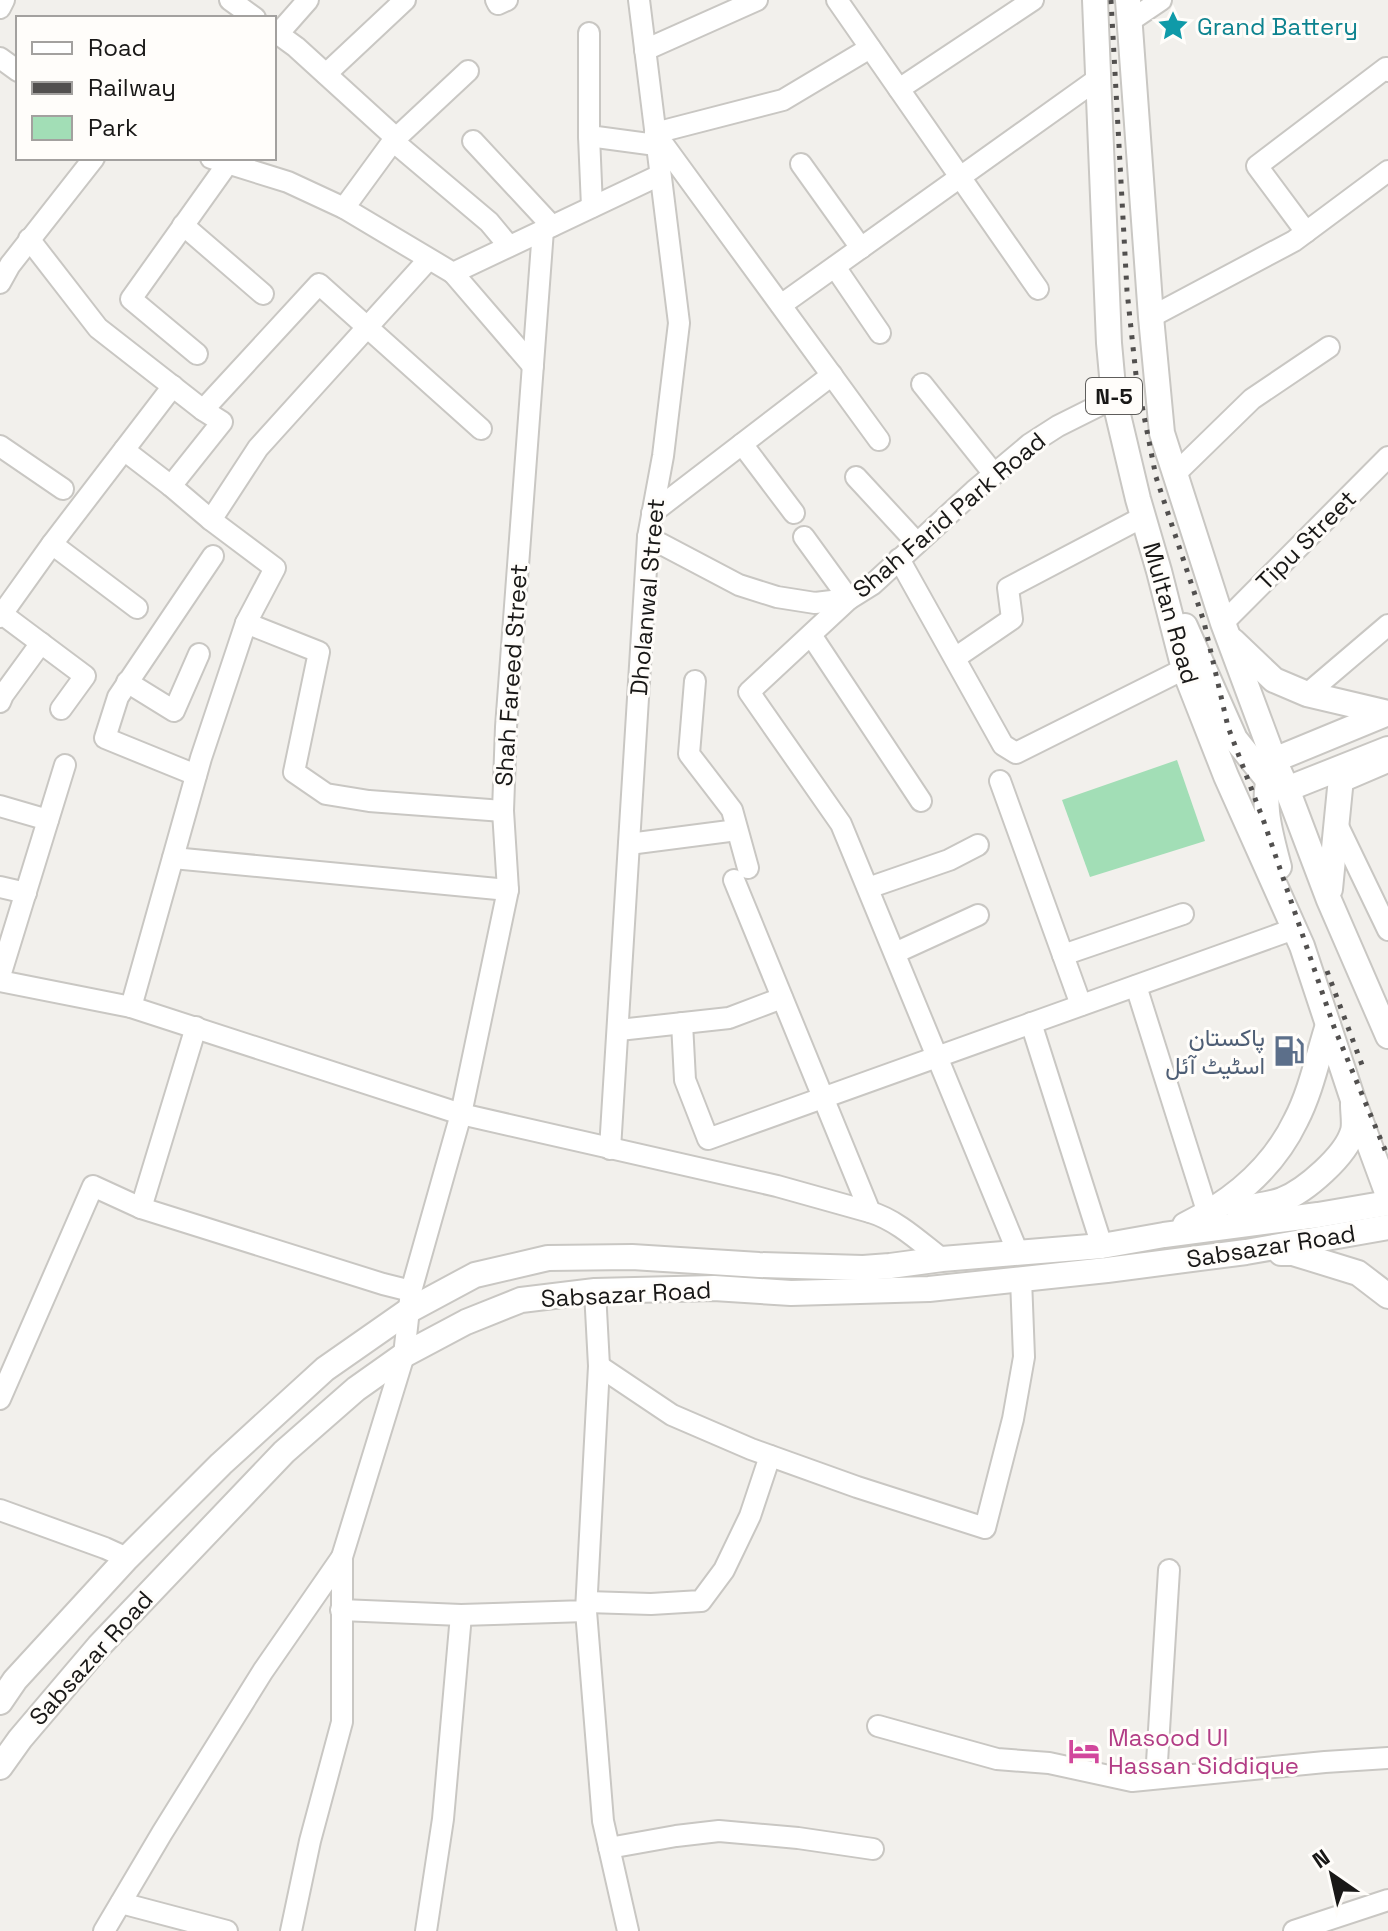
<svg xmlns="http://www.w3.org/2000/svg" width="1388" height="1931" viewBox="0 0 1388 1931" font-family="'Space Grotesk',Vazirmatn,sans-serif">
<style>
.green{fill:#a2deb6}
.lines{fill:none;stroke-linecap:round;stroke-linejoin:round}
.minor-casing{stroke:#c9c7c3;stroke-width:24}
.major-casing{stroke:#c9c7c3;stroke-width:28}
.minor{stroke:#fff;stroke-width:20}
.major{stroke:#fff;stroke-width:24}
.rail{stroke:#52504f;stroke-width:5;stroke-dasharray:4 8;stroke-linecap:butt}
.labels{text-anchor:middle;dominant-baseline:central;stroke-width:6;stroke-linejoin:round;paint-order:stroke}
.shield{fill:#fffdfa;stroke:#5e5d5b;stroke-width:2}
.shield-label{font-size:22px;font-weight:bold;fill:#191817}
.culture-label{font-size:24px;fill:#0d838f;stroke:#fffdfa;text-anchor:start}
.street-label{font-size:24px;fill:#191817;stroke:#fffdfa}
.service-label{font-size:24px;fill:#4e5e75;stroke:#fffdfa;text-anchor:end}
.hotel-label{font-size:24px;fill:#b23c85;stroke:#fffdfa;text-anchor:start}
</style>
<rect width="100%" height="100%" fill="#f2f0ec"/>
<path class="green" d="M1177,760L1205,841L1090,877L1062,800Z"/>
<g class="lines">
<defs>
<g id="minor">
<path d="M230,0L255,18"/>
<path d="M496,0L498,4L507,0"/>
<path d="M837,0L1038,289"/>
<path d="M0,8L4,0"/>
<path d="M1130,21L1161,0"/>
<path d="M274,31L296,47L396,138"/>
<path d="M589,33V136L656,145"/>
<path d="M278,34L308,0"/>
<path d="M870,48L783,100L655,133L879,440"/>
<path d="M645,50L757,0"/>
<path d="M0,58L18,71"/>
<path d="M326,74L405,0"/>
<path d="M899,89L1033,0"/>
<path d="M589,136L592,207"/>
<path d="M393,141L489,222L509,246"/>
<path d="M473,141L552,226"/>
<path d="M211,158L288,182L344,208L453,273L660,175"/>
<path d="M801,164L861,248"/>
<path d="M344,208L393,141L468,71"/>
<path d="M183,225L263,294"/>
<path d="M1306,232L1257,166L1386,68L1388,71"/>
<path d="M29,239L98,328L203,410L222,422L171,486"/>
<path d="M835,267L880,333"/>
<path d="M453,273L533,366"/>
<path d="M0,283L10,265L94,158"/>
<path d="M781,305L1099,78"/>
<path d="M1151,317L1294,241L1388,171"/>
<path d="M197,354L131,299L228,163"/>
<path d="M922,384L994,474"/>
<path d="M203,410L319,284L481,429"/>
<path d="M742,444L794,513"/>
<path d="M0,446L63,489"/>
<path d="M124,450L171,486L211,520L275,568L246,623L201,758L131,1007"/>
<path d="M1175,474L1252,399L1329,347"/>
<path d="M856,477L917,543"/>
<path d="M652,513L832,375"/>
<path d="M211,520L258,448L428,260"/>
<path d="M648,537L739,585L777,597L815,603L849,599L873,584L974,491L1030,444L1058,426L1114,398"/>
<path d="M804,537L849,599L749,692L841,824L1018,1253"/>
<path d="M52,544L173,386"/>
<path d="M899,559L1003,745L1016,753L1184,669"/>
<path d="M2,614L52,544L137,608"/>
<path d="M0,617L2,614L85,676L61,709"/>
<path d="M246,623L319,652L294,772L326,794L369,801L503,811"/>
<path d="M1223,623L1388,457"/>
<path d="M811,635L921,801"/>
<path d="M955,658L1012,619L1008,588L1143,517"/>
<path d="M695,681L689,754L732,810L748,868"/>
<path d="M127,682L174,711L199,654"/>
<path d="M1307,694L1388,625"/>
<path d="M0,702L3,695L41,643"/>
<path d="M196,775L105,738L118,697L213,556"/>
<path d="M1000,781L1081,1005"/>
<path d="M1341,782L1388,762"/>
<path d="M0,806L48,820"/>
<path d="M1336,822L1388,930"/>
<path d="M629,844L737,830"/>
<path d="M173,858L508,890"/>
<path d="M734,880L870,1212"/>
<path d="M0,887L26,893"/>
<path d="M868,888L949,860L978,845"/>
<path d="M895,953L978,915"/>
<path d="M1063,955L1183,914"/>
<path d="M0,976L65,765"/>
<path d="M0,981L131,1007L461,1114L777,1186L870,1212C897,1220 920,1242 942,1259"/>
<path d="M1136,986L1208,1214"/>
<path d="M682,1023L685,1080L708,1139L1294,929"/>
<path d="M1031,1023L1102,1246"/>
<path d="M196,1027L141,1208L383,1284L411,1291"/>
<path d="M619,1030L729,1018L782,998"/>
<path d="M610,1149L648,537L663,456L679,323L639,0"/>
<path d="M599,1366L672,1415L751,1449L857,1487L985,1528L1013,1419L1024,1357L1021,1279"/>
<path d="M0,1399L93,1186L141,1208"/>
<path d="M0,1510L105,1548L127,1558"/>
<path d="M587,1602L651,1604L701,1601L724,1570L750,1516L770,1456"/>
<path d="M341,1610L461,1615L586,1611L599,1366L595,1291"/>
<path d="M586,1611L603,1821L628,1931"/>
<path d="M878,1726L997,1759L1049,1763L1132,1781L1325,1762L1388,1758"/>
<path d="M1156,1778L1169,1570"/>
<path d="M609,1848L676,1836L719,1831L798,1838L873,1849"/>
<path d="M121,1903L227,1931"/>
<path d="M104,1931L162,1833L263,1671L342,1557"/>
<path d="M291,1931L310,1841L342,1722V1557L404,1355L411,1291L461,1114L508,890L503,811L506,727L543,230"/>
<path d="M426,1931L443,1819L461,1615"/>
<path d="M1294,1931L1388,1900"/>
</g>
<g id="major">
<path d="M1095,0L1109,343L1114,398L1138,499L1159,571L1184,669L1226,776L1302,946L1353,1100L1388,1195"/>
<path d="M1128,0L1151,317L1162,433L1223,623L1274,760L1287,789L1329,900L1388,1036"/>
<path d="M1185,626L1235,739L1268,780L1285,788"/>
<path d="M1233,641L1274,680L1307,694L1388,713"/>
<path d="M1274,760L1388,713"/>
<path d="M1272,766C1260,803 1270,832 1279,867"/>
<path d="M1287,789L1388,749"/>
<path d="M1330,889L1342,768"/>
<path d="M1238,1209C1253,1206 1268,1205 1282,1200C1305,1191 1346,1156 1353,1131C1355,1124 1353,1113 1353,1105"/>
<path d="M1185,1225C1232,1202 1273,1168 1296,1120C1311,1091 1318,1056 1328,1025"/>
<path d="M1281,1253H1293L1358,1273L1388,1296"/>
<path d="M0,1702L15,1680L127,1558L221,1464L325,1369L408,1311L475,1275L548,1258L632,1257L759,1265L863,1268L890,1266L942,1259L1102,1246L1164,1235L1318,1215L1388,1203"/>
<path d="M0,1767L20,1739L99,1646L284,1452L356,1389L404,1355L466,1322L521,1300L595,1291L714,1288L791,1293L929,1289L1107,1270L1246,1252L1388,1227"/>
</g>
</defs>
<use href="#minor" class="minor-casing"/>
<use href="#major" class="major-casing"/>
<use href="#minor" class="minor"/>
<use href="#major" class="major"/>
<g class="rail">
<path d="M1111,0L1127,291L1136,375L1156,477L1204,622L1228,727L1264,822L1334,1027L1388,1157"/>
<path d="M1327,971L1362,1065"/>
</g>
</g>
<defs>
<symbol id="sight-bare" viewBox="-9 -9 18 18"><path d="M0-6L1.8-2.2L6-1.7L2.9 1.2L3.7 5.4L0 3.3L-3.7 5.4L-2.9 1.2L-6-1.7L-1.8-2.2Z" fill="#0f9aa8" stroke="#fffdfa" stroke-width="2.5" paint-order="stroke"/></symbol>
<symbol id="fuel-bare" viewBox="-9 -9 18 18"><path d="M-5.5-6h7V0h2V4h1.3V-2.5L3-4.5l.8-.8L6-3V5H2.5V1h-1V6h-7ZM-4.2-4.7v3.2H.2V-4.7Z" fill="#5c6f8a" stroke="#fffdfa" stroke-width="2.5" paint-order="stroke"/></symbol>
<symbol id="hotel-bare" viewBox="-9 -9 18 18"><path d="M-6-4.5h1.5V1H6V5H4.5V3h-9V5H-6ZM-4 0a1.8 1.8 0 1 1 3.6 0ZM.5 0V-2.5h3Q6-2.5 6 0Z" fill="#d1479c" stroke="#fffdfa" stroke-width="2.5" paint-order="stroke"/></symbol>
</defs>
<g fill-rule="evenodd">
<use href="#sight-bare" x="1151" y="4" width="44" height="44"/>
<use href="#fuel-bare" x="1267" y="1029" width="44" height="44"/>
<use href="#hotel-bare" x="1062" y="1729" width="44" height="44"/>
</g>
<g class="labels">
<rect class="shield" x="1086" y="378" width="56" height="36" rx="6"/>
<g class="shield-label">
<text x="1114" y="396">N-5</text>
</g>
<g class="culture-label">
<text x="1197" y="26">Grand Battery</text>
</g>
<g class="street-label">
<text transform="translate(949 515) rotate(-40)">Shah Farid Park Road</text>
<text transform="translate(1306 540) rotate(-45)">Tipu Street</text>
<text transform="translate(647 597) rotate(-85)">Dholanwal Street</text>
<text transform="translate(1171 613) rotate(74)">Multan Road</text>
<text transform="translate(511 675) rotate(-86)">Shah Fareed Street</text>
<text transform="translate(1271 1246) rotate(-9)">Sabsazar Road</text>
<text transform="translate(626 1294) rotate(-3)">Sabsazar Road</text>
<text transform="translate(91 1658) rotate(-48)">Sabsazar Road</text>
</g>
<g class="service-label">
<text x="1265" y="1037">پاکستان<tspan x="1265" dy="28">اسٹیٹ آئل</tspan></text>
</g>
<g class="hotel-label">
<text x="1108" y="1737">Masood Ul<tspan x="1108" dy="28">Hassan Siddique</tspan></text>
</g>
</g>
<rect x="16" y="16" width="260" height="144" fill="#fffdfa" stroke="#a3a19f" stroke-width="2"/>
<rect x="32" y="42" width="40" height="12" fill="#ffffff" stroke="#a3a19f" stroke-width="2"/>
<text x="88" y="56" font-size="24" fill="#191817">Road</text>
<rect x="32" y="82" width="40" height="12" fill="#52504f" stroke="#a3a19f" stroke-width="2"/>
<text x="88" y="96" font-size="24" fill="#191817">Railway</text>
<rect x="32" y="116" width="40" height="24" fill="#a2deb6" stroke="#a3a19f" stroke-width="2"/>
<text x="88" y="136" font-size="24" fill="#191817">Park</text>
<g transform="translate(1332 1875) rotate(326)" stroke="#fffdfa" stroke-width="6" paint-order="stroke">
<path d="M0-6L14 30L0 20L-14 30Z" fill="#191817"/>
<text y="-12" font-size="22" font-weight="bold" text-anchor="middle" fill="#191817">N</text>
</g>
</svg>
